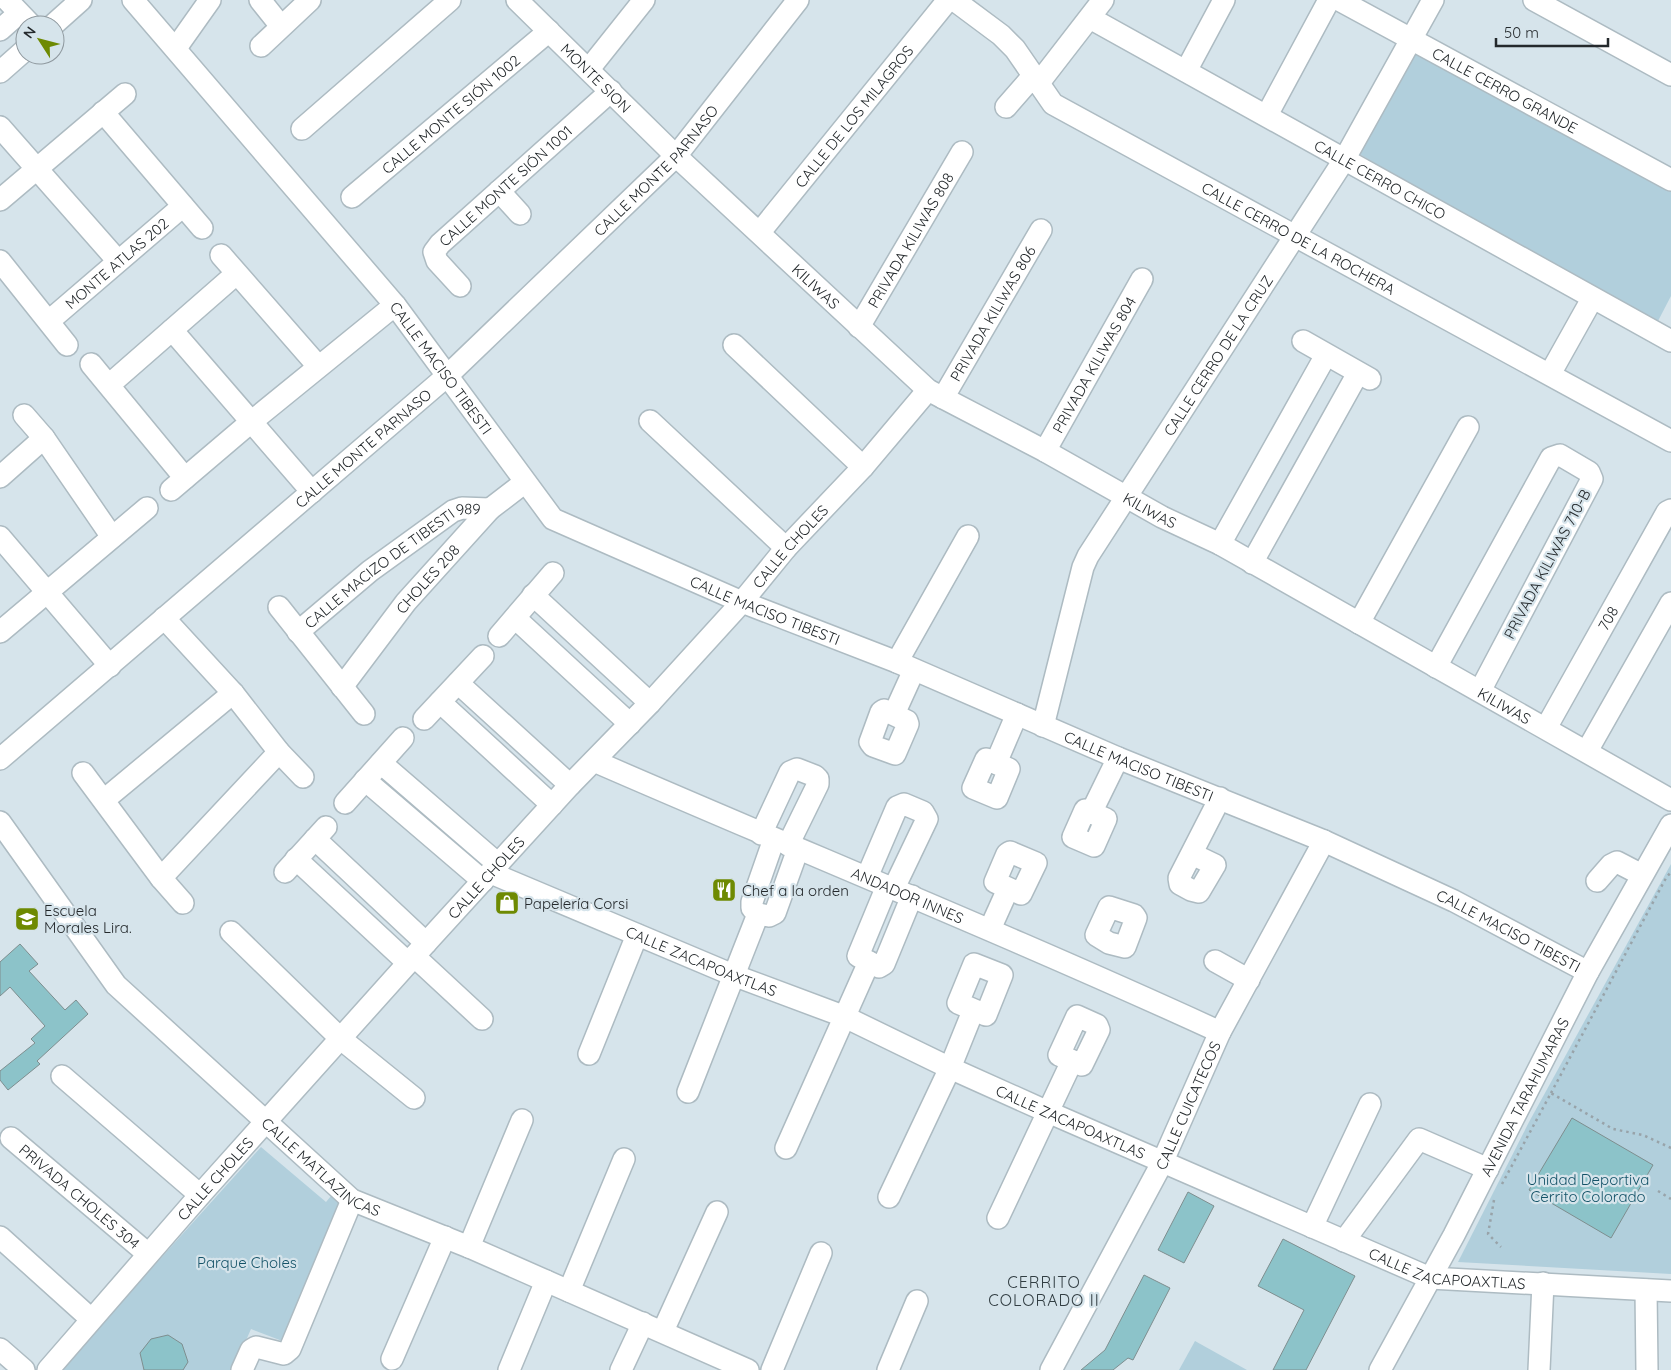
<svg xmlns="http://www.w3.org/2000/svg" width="1671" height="1370" viewBox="0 0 1671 1370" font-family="Quicksand,sans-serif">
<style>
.green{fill:#b1cfdc}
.building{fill:#8cc3c9;stroke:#7e8e8f}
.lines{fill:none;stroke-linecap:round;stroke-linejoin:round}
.minor-casing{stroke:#adbbc2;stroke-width:24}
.path{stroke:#98a3a9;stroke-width:2.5;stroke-dasharray:2.5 4;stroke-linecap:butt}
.minor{stroke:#fff;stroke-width:21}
.labels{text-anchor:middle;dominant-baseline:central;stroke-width:4.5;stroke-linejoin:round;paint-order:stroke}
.street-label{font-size:15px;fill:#24292c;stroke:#d6e4eb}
.poi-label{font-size:15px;fill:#24292c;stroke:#d6e4eb;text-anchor:start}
.park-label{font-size:15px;fill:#145368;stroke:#d6e4eb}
.neighbourhood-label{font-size:16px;letter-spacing:1px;fill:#323e43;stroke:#d6e4eb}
</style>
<rect width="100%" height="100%" fill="#d6e4eb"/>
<g class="green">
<path d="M1412,47L1671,191V296L1658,321L1594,293L1351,149Z"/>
<path d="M1671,864V1274L1458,1262L1529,1122Z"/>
<path d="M261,1147L326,1202L331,1196L346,1201L285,1342L251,1329L233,1370H60Z"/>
<path d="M1195,1341L1247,1370H1179Z"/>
</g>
<g class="building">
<path d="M20,944L38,964L29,971L65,1010L76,1000L88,1014L37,1061L40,1064L8,1090L0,1080V1071L35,1043L31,1039L45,1026L10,987L0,996V962Z"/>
<path d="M1572,1118L1653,1165L1611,1238L1529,1190Z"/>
<path d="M1188,1192L1214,1206L1184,1263L1158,1250Z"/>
<path d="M1283,1239L1355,1276L1306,1370H1273L1304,1310L1258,1286Z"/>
<path d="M1144,1275L1170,1288L1133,1360L1128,1358L1113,1370H1081L1105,1350Z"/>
<path d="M168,1335L182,1344L188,1362L183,1370H144L140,1353L151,1339Z"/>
</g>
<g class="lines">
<defs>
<g id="minor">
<path d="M7,0L31,25"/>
<path id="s1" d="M133,0L395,305L553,519L742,602L897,662L1118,758L1324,841L1454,901L1588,972"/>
<path d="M260,0L280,25"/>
<path id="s2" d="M517,0L676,156L928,390L1045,451L1162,517L1220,544L1671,800"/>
<path id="s3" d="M954,0L1001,35L1015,49L1053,104L1671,441"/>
<path id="s4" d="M1339,0L1671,180"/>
<path d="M1534,0L1671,75"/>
<path id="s5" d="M1090,18L1671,341"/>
<path d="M53,25L81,0"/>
<path d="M0,30L18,14"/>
<path d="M261,46L310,0"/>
<path d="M176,48L210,0"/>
<path d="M589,69L644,0"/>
<path d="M1186,71L1224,0"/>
<path d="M0,72L25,50"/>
<path d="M1038,84L1103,0"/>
<path d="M1006,107L1033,76"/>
<path d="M103,112L202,228"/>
<path d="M1267,115L1329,0"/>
<path d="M0,127L118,261"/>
<path d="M302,129L450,0"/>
<path d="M499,191L520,214"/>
<path id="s6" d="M352,197L549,31"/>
<path d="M0,200L125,94"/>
<path id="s7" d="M760,232L948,0"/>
<path d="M221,255L318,366"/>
<path d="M0,261L67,345"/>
<path id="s8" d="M460,286L437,261L434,252L440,244L611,91"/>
<path id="s9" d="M49,321L183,206"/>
<path id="s10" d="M859,327L962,152"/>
<path d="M172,330L312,492"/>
<path d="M1303,341L1370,379"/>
<path d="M734,345L863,467"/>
<path d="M91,364L185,478"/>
<path d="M1550,374L1592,299"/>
<path d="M109,385L236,274"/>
<path id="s11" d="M943,398L1041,230"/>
<path d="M24,415L44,438L112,537"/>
<path d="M650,421L786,548"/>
<path id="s12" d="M1045,451L1142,279"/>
<path d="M0,477L44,438"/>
<path d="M171,490L251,422L395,305"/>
<path d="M0,537L110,666"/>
<path d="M1220,544L1326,355"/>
<path d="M1252,563L1358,373"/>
<path d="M533,595L650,703"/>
<path d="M279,607L364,714"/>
<path d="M164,618L233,693L279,752L303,777"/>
<path d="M515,618L630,724"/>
<path d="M1359,623L1468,427"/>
<path d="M0,632L147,508"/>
<path id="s13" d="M298,632L370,571L453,511L462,508L490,509"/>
<path d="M499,636L553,573"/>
<path d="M897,662L968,536"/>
<path d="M1436,667L1551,458L1560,455L1589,472L1592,479L1480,691"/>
<path d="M458,683L570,785"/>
<path id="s14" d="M342,687L406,602L490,509L524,483"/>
<path d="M440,702L552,805"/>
<path d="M884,710L907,721L908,724L895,754L873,746L870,742L881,712Z"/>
<path d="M894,714L914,670"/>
<path d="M424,719L483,656"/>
<path id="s15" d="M1043,726L1083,567L1088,556L1344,160L1433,0"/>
<path id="s16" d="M1546,728L1667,512L1671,510"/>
<path d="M1587,751L1671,603"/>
<path id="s17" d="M0,759L447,376L676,156L798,0"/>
<path d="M986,759L1009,769L997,798L973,788Z"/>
<path id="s18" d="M594,761C803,852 1013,937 1220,1032"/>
<path d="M381,763L498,864"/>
<path d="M996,763L1017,714"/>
<path d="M83,773L161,878L183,903"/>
<path d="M365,780L483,881"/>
<path d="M104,800L233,693"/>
<path d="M345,803L403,738"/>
<path d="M1085,810L1106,819L1094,846L1073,837Z"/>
<path d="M1092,811L1118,758"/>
<path id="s19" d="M0,822L116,985L352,1200L469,1247L748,1370"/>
<path d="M761,834L790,772L797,769L815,776L818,779V784L788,845"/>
<path d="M315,839L426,943"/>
<path d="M774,839L752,902V908L758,914L769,916L775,913L798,849"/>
<path d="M1010,852L1036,863L1021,894L995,882L1007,854Z"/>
<path d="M1192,854L1215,865L1199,892L1191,890L1180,884L1179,878L1220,798"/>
<path d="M296,859L408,963"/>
<path d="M285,872L326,827"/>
<path id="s20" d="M491,873L733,975L843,1016L950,1068L1048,1112L1430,1278L1671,1291"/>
<path d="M867,877L897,807L904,804L923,812L927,819L894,888"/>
<path d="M161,878L279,752"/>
<path d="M1597,881L1611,865L1617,862L1642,875"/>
<path d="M887,886L858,956L879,967L884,964L912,896"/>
<path d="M1109,907L1134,915L1136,918L1125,947L1109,943L1096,935Z"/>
<path d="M990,929L1008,889"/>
<path d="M231,932L341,1039L414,1098"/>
<path d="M414,956L482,1019"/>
<path d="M1215,961L1249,980"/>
<path d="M974,964L1002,975L986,1015L958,1003Z"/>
<path d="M1077,1016L1097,1025L1099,1030L1082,1065L1059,1055Z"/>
<path d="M589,1054L637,935"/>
<path d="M62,1076L200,1195"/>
<path d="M688,1092L758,914"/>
<path id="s21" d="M11,1138L148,1254"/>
<path d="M786,1148L869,962"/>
<path d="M889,1197L950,1068L973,1011"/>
<path d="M998,1218L1072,1061"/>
<path d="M1312,1227L1370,1104"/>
<path d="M0,1237L91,1319"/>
<path d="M1344,1241L1419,1139L1488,1169"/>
<path d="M469,1247L522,1120"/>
<path d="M1646,1290L1647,1370"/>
<path d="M569,1291L624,1159"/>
<path d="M663,1331L717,1212"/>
<path d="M0,1349L24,1370"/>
<path d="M392,1359L445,1237"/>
<path id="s22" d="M48,1370L200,1195L426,943L570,785L650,703L742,602L786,548L863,467L928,390"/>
<path d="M242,1370L251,1350L256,1347L284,1354L290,1349L352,1200"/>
<path d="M509,1370L546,1281"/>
<path d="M621,1370L643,1323"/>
<path d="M772,1370L821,1253"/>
<path d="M888,1370L917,1301"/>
<path id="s23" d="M1051,1370L1162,1163L1220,1032L1324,841"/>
<path id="s24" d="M1380,1370L1454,1235L1588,972L1671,825"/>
<path d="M1539,1370L1543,1283"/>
</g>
</defs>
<use href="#minor" class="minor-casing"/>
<g class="path">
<path d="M1551,1093L1666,878L1671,872"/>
<path d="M1502,1184L1551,1093L1613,1129L1643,1135L1671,1148"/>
<path d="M1658,1191L1671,1199"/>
<path d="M1494,1200L1488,1234L1501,1247"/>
</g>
<use href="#minor" class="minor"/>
</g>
<defs>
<symbol id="restaurant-square" viewBox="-11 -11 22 22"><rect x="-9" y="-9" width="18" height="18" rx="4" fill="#6e8a02" stroke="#d6e4eb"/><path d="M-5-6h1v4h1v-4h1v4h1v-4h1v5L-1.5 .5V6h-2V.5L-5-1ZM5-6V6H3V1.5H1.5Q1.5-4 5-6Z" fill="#fff"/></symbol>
<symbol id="shop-square" viewBox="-11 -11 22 22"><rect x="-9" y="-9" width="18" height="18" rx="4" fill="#6e8a02" stroke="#d6e4eb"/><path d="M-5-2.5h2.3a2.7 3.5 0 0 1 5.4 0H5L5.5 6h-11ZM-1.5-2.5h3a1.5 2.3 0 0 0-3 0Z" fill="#fff"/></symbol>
<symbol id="school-square" viewBox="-11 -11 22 22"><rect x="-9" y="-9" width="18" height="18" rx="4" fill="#6e8a02" stroke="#d6e4eb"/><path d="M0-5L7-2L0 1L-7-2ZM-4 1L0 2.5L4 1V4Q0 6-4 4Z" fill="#fff"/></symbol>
</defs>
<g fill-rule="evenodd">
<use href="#restaurant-square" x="710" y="876" width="28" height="28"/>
<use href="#shop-square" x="493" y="889" width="28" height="28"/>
<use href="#school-square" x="13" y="905" width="28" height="28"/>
</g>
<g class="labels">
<g class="street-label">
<text stroke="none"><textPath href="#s2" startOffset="111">MONTE SION</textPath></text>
<text stroke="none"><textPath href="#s4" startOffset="189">CALLE CERRO GRANDE</textPath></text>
<text stroke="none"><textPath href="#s6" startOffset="129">CALLE MONTE SIÓN 1002</textPath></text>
<text stroke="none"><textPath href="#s7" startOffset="149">CALLE DE LOS MILAGROS</textPath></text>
<text stroke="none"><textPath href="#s17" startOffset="882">CALLE MONTE PARNASO</textPath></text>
<text stroke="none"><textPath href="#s5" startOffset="332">CALLE CERRO CHICO</textPath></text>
<text stroke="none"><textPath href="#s8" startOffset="141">CALLE MONTE SIÓN 1001</textPath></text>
<text stroke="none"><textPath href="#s3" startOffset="425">CALLE CERRO DE LA ROCHERA</textPath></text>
<text stroke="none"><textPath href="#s10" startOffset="101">PRIVADA KILIWAS 808</textPath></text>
<text stroke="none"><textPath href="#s9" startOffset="89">MONTE ATLAS 202</textPath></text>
<text stroke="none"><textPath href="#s2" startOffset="414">KILIWAS</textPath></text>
<text stroke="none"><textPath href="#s11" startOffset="98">PRIVADA KILIWAS 806</textPath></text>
<text stroke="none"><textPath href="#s15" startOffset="415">CALLE CERRO DE LA CRUZ</textPath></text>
<text stroke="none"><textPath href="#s12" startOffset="99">PRIVADA KILIWAS 804</textPath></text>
<text stroke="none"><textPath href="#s1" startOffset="480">CALLE MACISO TIBESTI</textPath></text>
<text stroke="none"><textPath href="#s17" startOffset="478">CALLE MONTE PARNASO</textPath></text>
<text stroke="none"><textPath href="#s2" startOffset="819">KILIWAS</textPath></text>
<text stroke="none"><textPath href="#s22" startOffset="1109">CALLE CHOLES</textPath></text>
<text transform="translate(1547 564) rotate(-62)">PRIVADA KILIWAS 710-B</text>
<text stroke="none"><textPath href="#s13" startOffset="118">CALLE MACIZO DE TIBESTI 989</textPath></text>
<text stroke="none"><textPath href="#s14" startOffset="138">CHOLES 208</textPath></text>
<text stroke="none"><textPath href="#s1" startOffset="899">CALLE MACISO TIBESTI</textPath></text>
<text stroke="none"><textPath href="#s16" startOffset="126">708</textPath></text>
<text stroke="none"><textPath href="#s2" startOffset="1224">KILIWAS</textPath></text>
<text stroke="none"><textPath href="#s1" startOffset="1304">CALLE MACISO TIBESTI</textPath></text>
<text stroke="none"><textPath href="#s22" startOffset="659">CALLE CHOLES</textPath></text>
<text stroke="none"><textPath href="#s18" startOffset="341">ANDADOR INNES</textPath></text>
<text stroke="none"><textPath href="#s1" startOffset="1709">CALLE MACISO TIBESTI</textPath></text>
<text stroke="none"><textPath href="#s20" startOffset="228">CALLE ZACAPOAXTLAS</textPath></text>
<text stroke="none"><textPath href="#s24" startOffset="309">AVENIDA TARAHUMARAS</textPath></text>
<text stroke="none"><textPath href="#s23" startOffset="298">CALLE CUICATECOS</textPath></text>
<text stroke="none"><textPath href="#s20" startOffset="631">CALLE ZACAPOAXTLAS</textPath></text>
<text stroke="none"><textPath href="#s19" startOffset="475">CALLE MATLAZINCAS</textPath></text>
<text stroke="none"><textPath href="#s22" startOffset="254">CALLE CHOLES</textPath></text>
<text stroke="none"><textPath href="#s21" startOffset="90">PRIVADA CHOLES 304</textPath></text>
<text stroke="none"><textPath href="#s20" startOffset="1038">CALLE ZACAPOAXTLAS</textPath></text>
</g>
<g class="poi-label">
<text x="742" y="890">Chef a la orden</text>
<text x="524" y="903">Papelería Corsi</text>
<text x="44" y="910">Escuela<tspan x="44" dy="17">Morales Lira.</tspan></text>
</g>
<g class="park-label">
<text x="1588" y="1179">Unidad Deportiva<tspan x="1588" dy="17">Cerrito Colorado</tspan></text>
<text x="247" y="1262">Parque Choles</text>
</g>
<g class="neighbourhood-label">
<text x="1044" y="1282">CERRITO<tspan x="1044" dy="18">COLORADO II</tspan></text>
</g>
</g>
<g transform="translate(40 40) rotate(306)"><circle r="24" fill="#d6e4eb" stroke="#8f999f"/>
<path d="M0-4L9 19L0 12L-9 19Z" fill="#6e8a02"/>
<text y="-8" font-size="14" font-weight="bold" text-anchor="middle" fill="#24292c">N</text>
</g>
<path d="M1496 38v8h112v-8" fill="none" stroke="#24292c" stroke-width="2.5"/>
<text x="1504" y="38" font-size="15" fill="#24292c" stroke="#d6e4eb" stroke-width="4" paint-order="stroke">50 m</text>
</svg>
